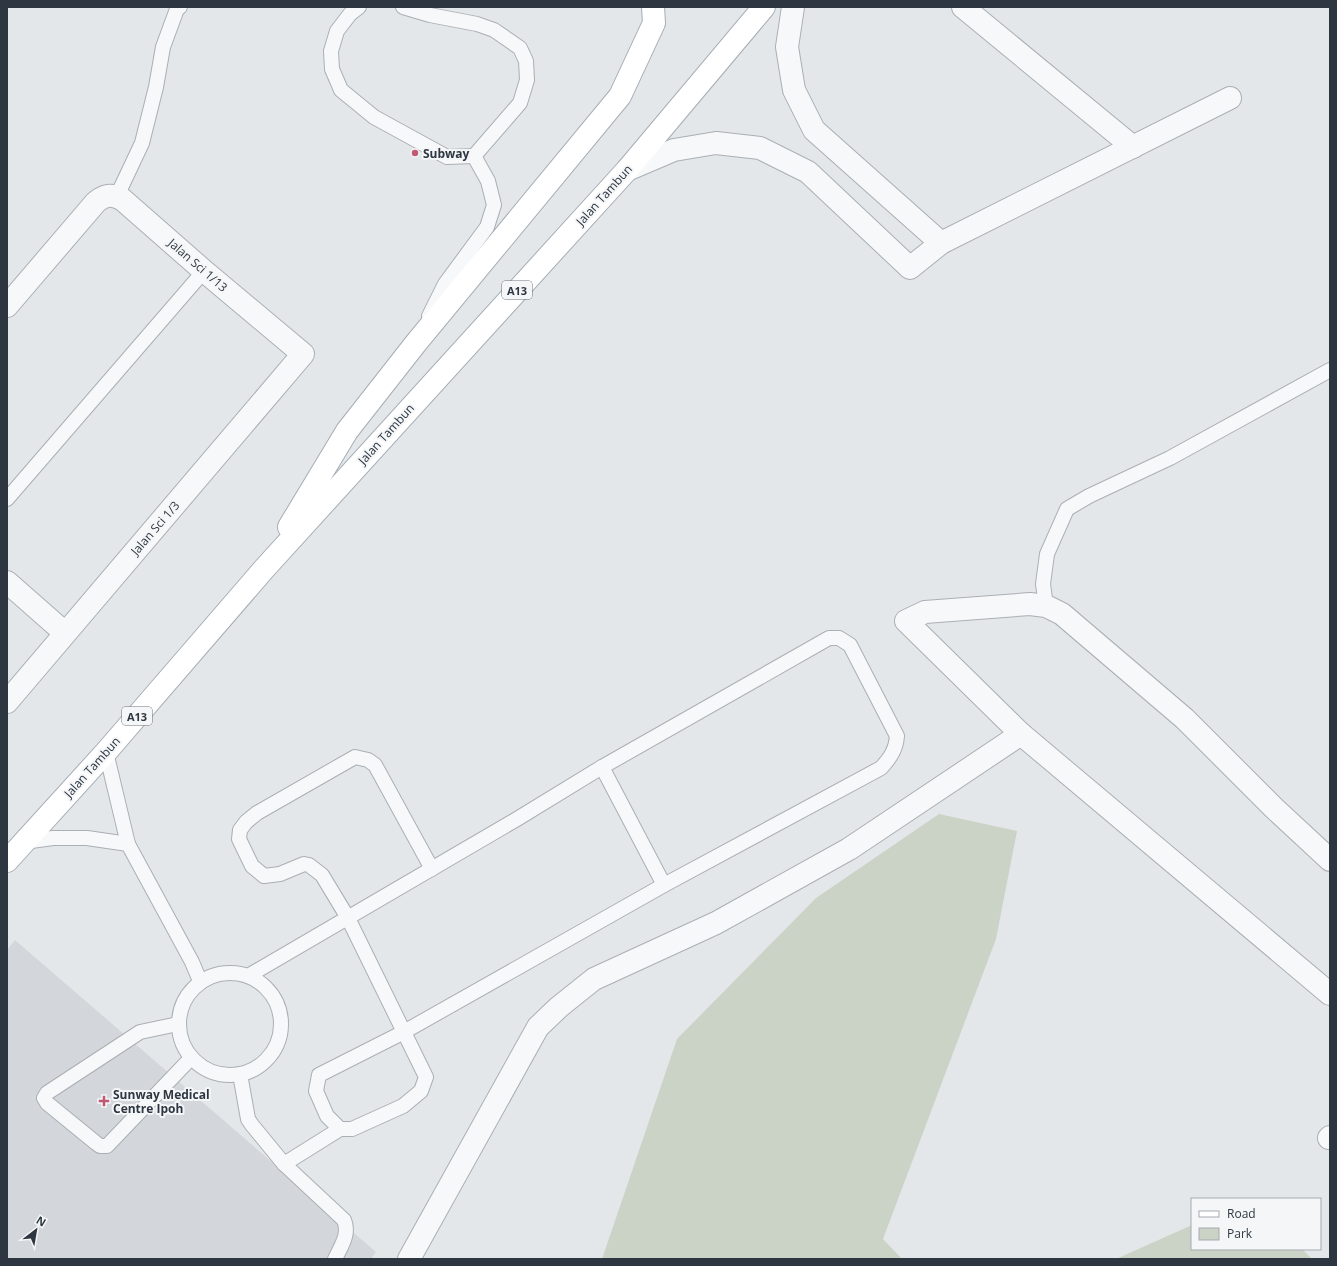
<svg xmlns="http://www.w3.org/2000/svg" width="1337" height="1266" viewBox="0 0 1337 1266" font-family="'Open Sans',sans-serif">
<style>
.built{fill:#d3d7dc}
.green{fill:#cbd3c6}
.lines{fill:none;stroke-linecap:round;stroke-linejoin:round}
.lane-casing{stroke:#aaafb4;stroke-width:16}
.street-casing{stroke:#aaafb4;stroke-width:24}
.primary-casing{stroke:#a5adb5;stroke-width:24}
.lane{stroke:#f7f8f9;stroke-width:14}
.street{stroke:#f7f8f9;stroke-width:22}
.primary{stroke:#fff;stroke-width:22}
.poi-dot{fill:#c05974;stroke:#f4f6f8;stroke-width:1.5}
.labels{text-anchor:middle;dominant-baseline:central;stroke-width:4;stroke-linejoin:round;paint-order:stroke}
.shield{fill:#f4f6f8;stroke:#697078;stroke-width:1}
.shield-label{font-size:11px;font-weight:bold;fill:#2e3741}
.poi-label{font-size:12px;font-weight:bold;fill:#2e3741;stroke:#f4f6f8;text-anchor:start}
.street-label{font-size:12px;fill:#2e3741;stroke:#f4f6f8}
</style>
<rect width="100%" height="100%" fill="#e4e7ea"/>
<path class="built" d="M15,940L376,1252L371,1259H7V950Z"/>
<g class="green">
<path d="M939,814L1017,831L996,939L883,1239L902,1259H602L677,1039L816,898Z"/>
<path d="M1192,1225V1249H1302L1312,1259H1116Z"/>
</g>
<g class="lines">
<defs>
<g id="lane">
<path d="M359,7L350,14L337,31L331,51L332,69L341,90L374,117L447,157L474,156L520,103L527,80L526,61L520,48L494,30L477,24L430,15L403,7"/>
<path d="M117,196L142,143L156,87L163,47L177,9L180,7"/>
<path d="M429,316L445,284L487,227L494,205L488,181L474,156"/>
<path d="M7,499L204,271"/>
<path d="M1046,606L1043,584L1047,554L1067,509L1089,496L1170,458L1330,370"/>
<path d="M106,752L128,844L192,962L200,981"/>
<path d="M602,767L664,885"/>
<path d="M24,842L53,838H87L128,844"/>
<circle cx="230" cy="1024" r="51"/>
<path d="M248,976L517,819L602,767L829,638H839L850,645L897,736C896,750 890,758 881,768L664,885L402,1033L319,1075L316,1091L327,1116L340,1129H352L403,1106L421,1091L426,1077L348,918L322,875L309,865L304,864L280,874L264,876L252,866L239,839L240,830L246,822L257,813L355,757L368,760L375,765L432,869"/>
<path d="M178,1024L140,1032L47,1093L44,1098L47,1103L96,1143L100,1146H107L191,1058"/>
<path d="M240,1074L248,1119L252,1125L284,1164L344,1220C350,1234 341,1246 335,1259"/>
<path d="M284,1164L340,1129"/>
</g>
<g id="street">
<path d="M793,7L787,47L794,90L814,130L941,243"/>
<path d="M963,7L1133,147"/>
<path d="M627,170L674,150L716,143L760,148L808,172L910,268L941,243L1230,98"/>
<path d="M7,306L96,202C106,194 113,194 123,200L204,271L303,354L7,702"/>
<path d="M7,582L65,633"/>
<path d="M1330,860L1274,808L1185,719L1062,614L1046,606L1030,604L925,612L906,621L1021,734L1330,994"/>
<path d="M1329,1138L1330,1137"/>
<path d="M409,1259L538,1027L559,1007L594,979L716,923L849,849L1021,734"/>
</g>
<g id="primary">
<path d="M289,527L347,431L416,343L620,96L654,23L653,7"/>
<path d="M7,861L106,752L264,569L627,170L764,7"/>
</g>
</defs>
<use href="#lane" class="lane-casing"/>
<use href="#street" class="street-casing"/>
<use href="#primary" class="primary-casing"/>
<use href="#lane" class="lane"/>
<use href="#street" class="street"/>
<use href="#primary" class="primary"/>
</g>
<g class="poi-dot">
<circle cx="415" cy="153" r="4"/>
<path d="M102 1095h4v4h4v4h-4v4h-4v-4h-4v-4h4z"/>
</g>
<g class="labels">
<g class="shield">
<rect x="502" y="281" width="30" height="18" rx="3"/>
<rect x="122" y="707" width="30" height="18" rx="3"/>
</g>
<g class="shield-label">
<text x="517" y="290">A13</text>
<text x="137" y="716">A13</text>
</g>
<g class="poi-label">
<text x="423" y="153">Subway</text>
<text x="113" y="1094">Sunway Medical<tspan x="113" dy="14">Centre Ipoh</tspan></text>
</g>
<g class="street-label">
<text transform="translate(604 195) rotate(-48)">Jalan Tambun</text>
<text transform="translate(198 265) rotate(41)">Jalan Sci 1/13</text>
<text transform="translate(386 434) rotate(-48)">Jalan Tambun</text>
<text transform="translate(155 528) rotate(-49)">Jalan Sci 1/3</text>
<text transform="translate(92 767) rotate(-48)">Jalan Tambun</text>
</g>
</g>
<rect width="1337" height="1266" fill="none" stroke="#2e3741" stroke-width="16"/>
<rect x="1191" y="1198" width="130" height="52" fill="#f4f6f8" stroke="#a5aaaf"/>
<rect x="1199" y="1211" width="20" height="6" fill="#ffffff" stroke="#a5aaaf"/>
<text x="1227" y="1218" font-size="12" fill="#2e3741">Road</text>
<rect x="1199" y="1228" width="20" height="12" fill="#cbd3c6" stroke="#a5aaaf"/>
<text x="1227" y="1238" font-size="12" fill="#2e3741">Park</text>
<g transform="translate(36 1230) rotate(31)" stroke="#f4f6f8" stroke-width="3" paint-order="stroke">
<path d="M0-3L7 15L0 10L-7 15Z" fill="#2e3741"/>
<text y="-6" font-size="11" font-weight="bold" text-anchor="middle" fill="#2e3741">N</text>
</g>
</svg>
